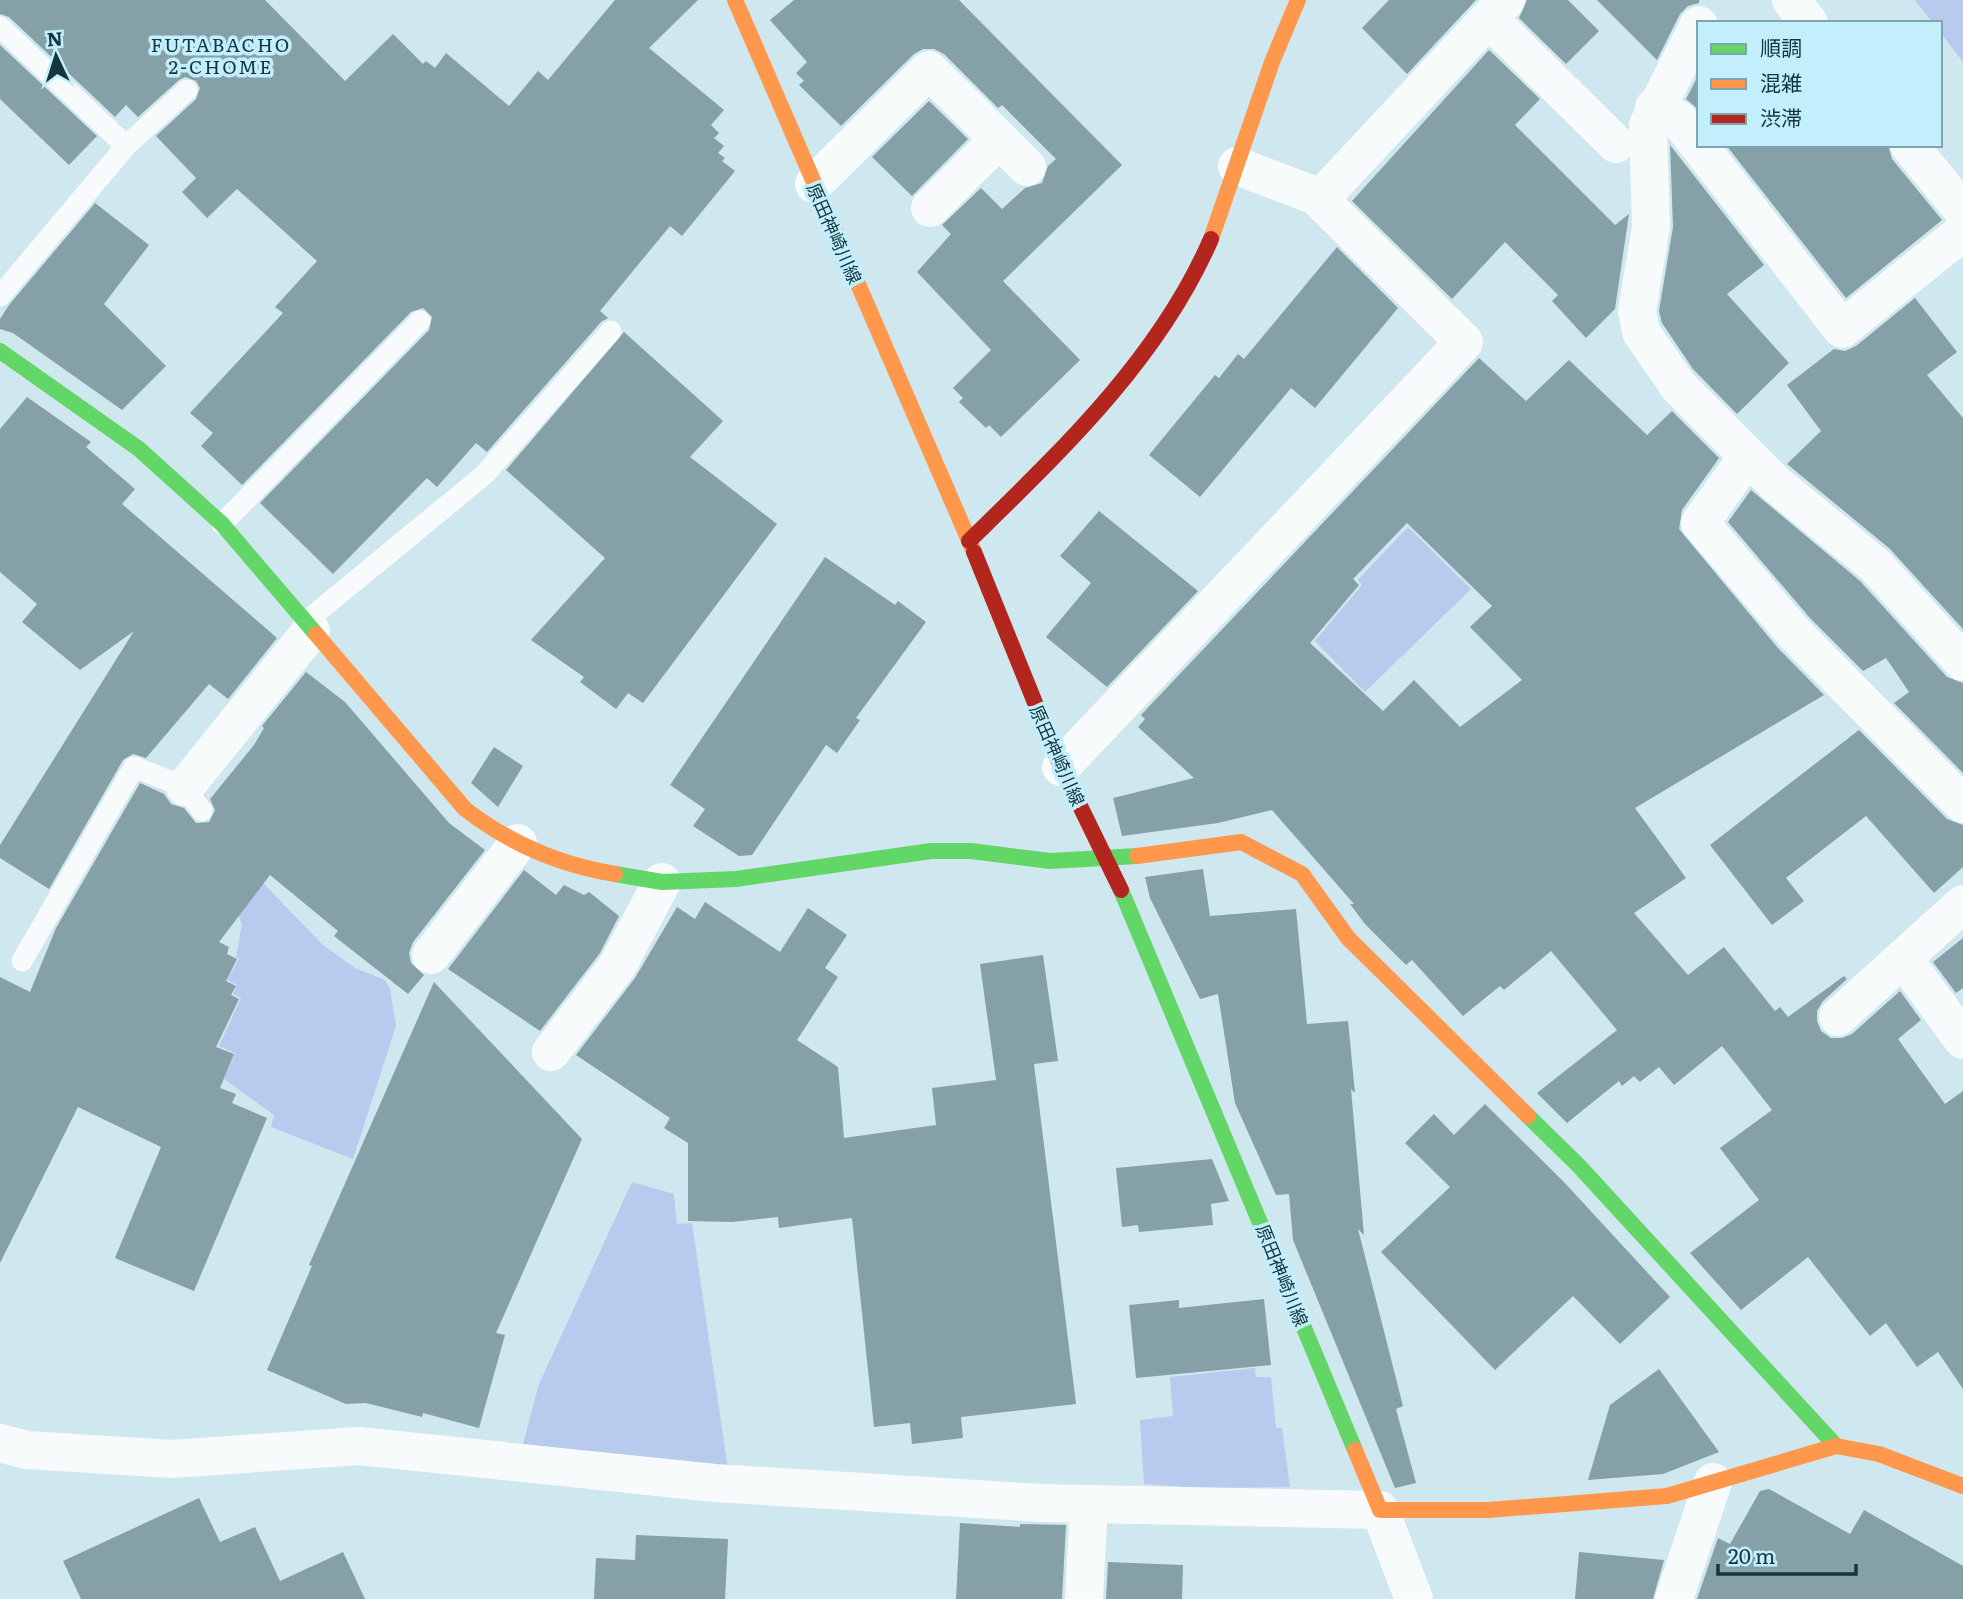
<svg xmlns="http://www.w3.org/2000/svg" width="1963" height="1599" viewBox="0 0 1963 1599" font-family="Literata,'Noto Sans JP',serif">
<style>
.green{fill:#b8caed}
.building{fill:#85a0a6;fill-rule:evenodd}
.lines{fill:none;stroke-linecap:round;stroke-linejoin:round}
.lane{stroke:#f8fbfc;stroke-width:21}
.street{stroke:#f8fbfc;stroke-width:38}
.fast{stroke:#63d668;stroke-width:16}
.slow{stroke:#ff974d;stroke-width:16}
.jam{stroke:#b3261e;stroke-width:16}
.labels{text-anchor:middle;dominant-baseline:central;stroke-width:7;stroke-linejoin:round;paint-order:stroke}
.street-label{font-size:18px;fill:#14363e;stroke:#c2effb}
.neighbourhood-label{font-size:19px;letter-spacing:2px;fill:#14363e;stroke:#c2effb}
</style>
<rect width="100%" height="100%" fill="#cfe7ee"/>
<g class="green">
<path d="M1915,0H1963V62L1940,32V23H1933Z"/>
<path d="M1408,527L1471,589L1365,692L1315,641L1362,585L1358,580Z"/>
<path d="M261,881L323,945L355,968L385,980L390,989L396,1026L353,1159L271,1127L274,1115L224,1079L235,1053L219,1046L241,998L233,994L237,985L227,980L239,959L236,957L242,924L229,894Z"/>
<path d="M632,1182L674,1194L677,1224L692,1223L728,1470L523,1444L539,1384Z"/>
<path d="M1255,1368L1256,1377H1271L1276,1428H1282L1290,1487L1195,1488L1144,1484L1140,1420L1173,1416L1170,1377Z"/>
</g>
<g class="building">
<path d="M0,0H265L345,81L393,34L423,64L426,61L435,68L446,53L509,106L538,71L548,80L615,0H698L649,48L724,110L711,125L719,133L714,138L724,146L718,153L725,158L722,161L735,171L682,236L670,226L600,311L608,318L601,322L487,452L476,443L437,487L427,478L333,574L260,503L429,330L432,317L423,308L411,312L242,485L201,446L213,433L190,413L283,313L275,307L317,261L237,189L207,218L182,192L196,178L156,136L196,99L200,88L196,81L185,77L179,80L138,117L126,105L115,117L9,17L0,14Z"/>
<path d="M794,0H959L1122,165L1003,281L1080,360L1001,437L989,425L986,428L959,402L963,398L953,388L991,350L917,272L951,234L942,225L981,188L1002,209L1025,188L1042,183L1048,166L1056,159L1002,105L998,108L944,54L934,49H923L914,54L841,126L799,85L804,81L796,73L807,62L770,20Z"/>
<path d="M1389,0H1476L1407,74L1362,28Z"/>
<path d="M1527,0H1568L1599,31L1566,64L1519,18Z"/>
<path d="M1597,0H1699V3L1688,6L1680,14L1657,60Z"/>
<path d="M0,45L97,136L69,165L0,99Z"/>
<path d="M1489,50L1540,99L1515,125L1615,225L1629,214L1615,309L1586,338L1552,301L1558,295L1505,242L1452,299L1352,201Z"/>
<path d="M1699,74V110L1686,99Z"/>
<path d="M929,101L968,139L912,196L872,157Z"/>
<path d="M1670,145L1764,265L1727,294L1789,363L1737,414L1693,369L1662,323L1659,311L1673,227Z"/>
<path d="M1726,145H1888L1892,159L1942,220L1846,298Z"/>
<path d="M95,203L149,245L104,304L166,366L122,410L13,333L0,329V319L9,305Z"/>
<path d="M1337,247L1398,308L1315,408L1291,388L1200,497L1149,455L1215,375L1219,378L1238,354L1244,359Z"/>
<path d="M1915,298L1957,352L1927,375L1963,418V629L1889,548L1787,464L1821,431L1787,385L1834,349L1845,351L1856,346Z"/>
<path d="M624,332L723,421L690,457L777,524L643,703L628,693L616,709L580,682L584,677L531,640L605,558L506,470Z"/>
<path d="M1479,358L1526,401L1569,360L1647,435L1672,411L1719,458L1682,510L1679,529L1777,647L1824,695L1635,808L1686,878L1634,913L1688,975L1724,947L1775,1011L1780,1007L1788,1017L1844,976L1847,979L1823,1001L1817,1011V1021L1821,1031L1831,1038H1842L1852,1034L1900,991L1921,1020L1898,1039L1945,1104L1963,1091V1389L1938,1352L1917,1367L1886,1323L1870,1336L1808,1257L1741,1310L1690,1253L1759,1200L1720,1148L1772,1110L1722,1046L1674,1085L1659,1067L1640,1082L1634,1076L1622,1086L1619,1081L1567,1123L1537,1093L1617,1030L1551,951L1504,990L1500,986L1463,1016L1412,960L1406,965L1365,924L1350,904H1354L1272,810L1218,823L1122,836L1113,798L1194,778L1138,727L1145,719L1141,715ZM1407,523L1492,606L1470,627L1522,680L1460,727L1414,680L1383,711L1310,643L1359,585L1353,579Z"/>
<path d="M27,397L91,442L86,447L135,489L122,504L277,638L228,699L209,684L146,758L133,754L123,760L49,889L0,858V845L134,631L80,670L22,622L37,604L0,572V429Z"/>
<path d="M1751,490L1860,581L1947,677L1963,683V773L1894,703L1909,692L1886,658L1863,671L1810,618L1728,522Z"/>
<path d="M1099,511L1198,591L1107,687L1046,637L1091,583L1060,556Z"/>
<path d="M825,557L895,605L898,601L926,622L856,718L860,720L837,753L826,745L752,855L739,856L693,826L705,809L670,785Z"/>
<path d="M306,672L345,702L449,823L485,850L413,942L409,953L411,963L424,975L408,994L334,936L338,931L270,875L219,942L229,947L227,954L237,959L226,981L236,986L231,995L239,999L216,1047L234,1054L220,1088L236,1094L232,1103L267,1118L194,1291L115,1258L161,1147L78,1107L0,1263V977L30,992L56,928L140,783L164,794L171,804L184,808L196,823L209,822L215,810L210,799L254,745L264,728L262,726Z"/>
<path d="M1859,730L1947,819L1963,825V867L1934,893L1866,816L1786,878L1804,901L1772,925L1710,845Z"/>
<path d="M494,747L523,766L498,807L471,783Z"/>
<path d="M1203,869L1210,916L1296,909L1307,1024L1348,1021L1355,1093L1351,1089L1364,1235L1358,1229L1403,1406L1396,1409L1416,1483L1395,1488L1293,1240L1289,1194L1276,1195L1235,1103L1218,994L1200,999L1150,898L1145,877Z"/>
<path d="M524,870L556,895L564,885L584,895L589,892L619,916L600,953L540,1031L448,969Z"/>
<path d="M705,902L780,952L808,908L847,935L825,968L838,977L797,1040L838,1067L844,1138L936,1125L932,1088L996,1080L980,964L1043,955L1058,1061L1034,1064L1076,1404L961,1417L963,1438L912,1444L910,1423L874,1427L852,1218L779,1228L778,1217L732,1222L688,1221V1143L664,1128L670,1118L576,1055L635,978L677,907L695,919Z"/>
<path d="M1963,938V988L1956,993L1933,962Z"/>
<path d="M434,982L582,1139L496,1333L505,1335L479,1428L423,1413L422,1417L366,1403L346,1404L267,1370L312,1266L309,1265Z"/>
<path d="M1485,1104L1563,1181L1670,1297L1620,1344L1573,1296L1495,1370L1381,1252L1450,1187L1405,1143L1434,1114L1454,1135Z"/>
<path d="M1212,1159L1229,1201L1211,1204L1213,1225L1139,1232L1138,1225L1122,1227L1116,1168Z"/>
<path d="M1264,1299L1271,1365L1136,1378L1129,1305L1179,1300V1308Z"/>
<path d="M1659,1369L1719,1452L1663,1474L1588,1480L1610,1405Z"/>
<path d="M1769,1489L1850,1534L1864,1510L1963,1566V1599H1697L1718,1538L1730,1544L1760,1491Z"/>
<path d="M199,1498L220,1542L255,1527L280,1581L343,1552L365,1599H81L63,1561Z"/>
<path d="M960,1523L1020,1527V1524L1066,1525L1062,1599H956Z"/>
<path d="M636,1535L728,1539L725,1599H594L596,1558L635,1560Z"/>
<path d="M1579,1552L1664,1560L1653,1599H1575Z"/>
<path d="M1108,1562L1183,1565L1182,1599H1106Z"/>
</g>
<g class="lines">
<g class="lane">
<path d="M0,27L126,146"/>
<path d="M0,296L126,146L187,90"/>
<path d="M222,524L420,321"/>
<path d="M304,623L484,475L611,331"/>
<path d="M22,961L134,767L185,787L202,811"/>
</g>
<g class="street">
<path d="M1791,0L1809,23"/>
<path d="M1489,19L1616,144"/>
<path d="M1699,25L1648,125L1651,227L1637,311L1641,332L1679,387L1777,485L1875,565L1963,662"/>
<path d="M1654,107L1678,119L1842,329L1963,232"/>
<path d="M1909,145L1963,211"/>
<path d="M814,184L929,70L1027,167"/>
<path d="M1320,199L1506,0"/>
<path d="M930,208L999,139"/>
<path d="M1748,456L1700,523L1794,633L1963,804"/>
<path d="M1061,767L1464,342L1316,196L1237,166"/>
<path d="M185,787L311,631"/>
<path d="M431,955L518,843"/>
<path d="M1903,958L1963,1040"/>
<path d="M1838,1017L1963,904"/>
<path d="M551,1052L618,965L662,882"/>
<path d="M0,1443L27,1450L172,1459L359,1446L715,1483L1041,1503L1380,1510L1414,1599"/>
<path d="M1084,1599L1089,1504"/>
<path d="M1674,1599L1713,1482"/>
</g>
<g class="fast">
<path d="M0,351L139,449L222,524L316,634"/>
<path d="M615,874L662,882L736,879L931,851H971L1050,861L1137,856"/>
<path d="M1121,890L1355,1450"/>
<path d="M1528,1116L1579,1166L1836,1446"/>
</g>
<g class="slow">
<path d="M735,0L974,552"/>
<path d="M1211,239L1272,62L1298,0"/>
<path d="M316,634L465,809C509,843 560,865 615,874"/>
<path d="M1137,856L1241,842L1302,874L1348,938L1528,1116"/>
<path d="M1355,1450L1380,1510H1488L1667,1496L1836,1446L1879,1454L1963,1486"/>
</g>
<g class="jam">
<path d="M969,541C1061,451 1159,359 1211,239"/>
<path d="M974,552L1061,767L1121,890"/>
</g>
</g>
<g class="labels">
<g class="street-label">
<text transform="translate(835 233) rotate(66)">原田神崎川線</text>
<text transform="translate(1058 755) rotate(66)">原田神崎川線</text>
<text transform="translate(1283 1275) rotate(68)">原田神崎川線</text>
</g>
<g class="neighbourhood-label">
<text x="221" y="44">FUTABACHO<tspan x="221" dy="22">2-CHOME</tspan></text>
</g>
</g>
<rect x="1697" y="21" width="245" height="126" fill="#c2effb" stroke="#7ca5af" stroke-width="2"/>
<rect x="1711" y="44" width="35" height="10" fill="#63d668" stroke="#7ca5af" stroke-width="2"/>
<text x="1760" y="56" font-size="21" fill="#14363e">順調</text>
<rect x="1711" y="79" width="35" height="10" fill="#ff974d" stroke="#7ca5af" stroke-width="2"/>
<text x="1760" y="91" font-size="21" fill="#14363e">混雑</text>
<rect x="1711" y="114" width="35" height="10" fill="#b3261e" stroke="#7ca5af" stroke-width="2"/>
<text x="1760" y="126" font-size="21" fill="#14363e">渋滞</text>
<g transform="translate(56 56) rotate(356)" stroke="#c2effb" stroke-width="5" paint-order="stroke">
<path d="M0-5L12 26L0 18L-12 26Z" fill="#14363e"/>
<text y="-10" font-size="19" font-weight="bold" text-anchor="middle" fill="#14363e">N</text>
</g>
<path d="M1718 1564v10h138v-10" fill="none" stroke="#14363e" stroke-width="3.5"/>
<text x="1728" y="1564" font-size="21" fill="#14363e" stroke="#c2effb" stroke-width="5" paint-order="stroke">20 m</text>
</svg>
